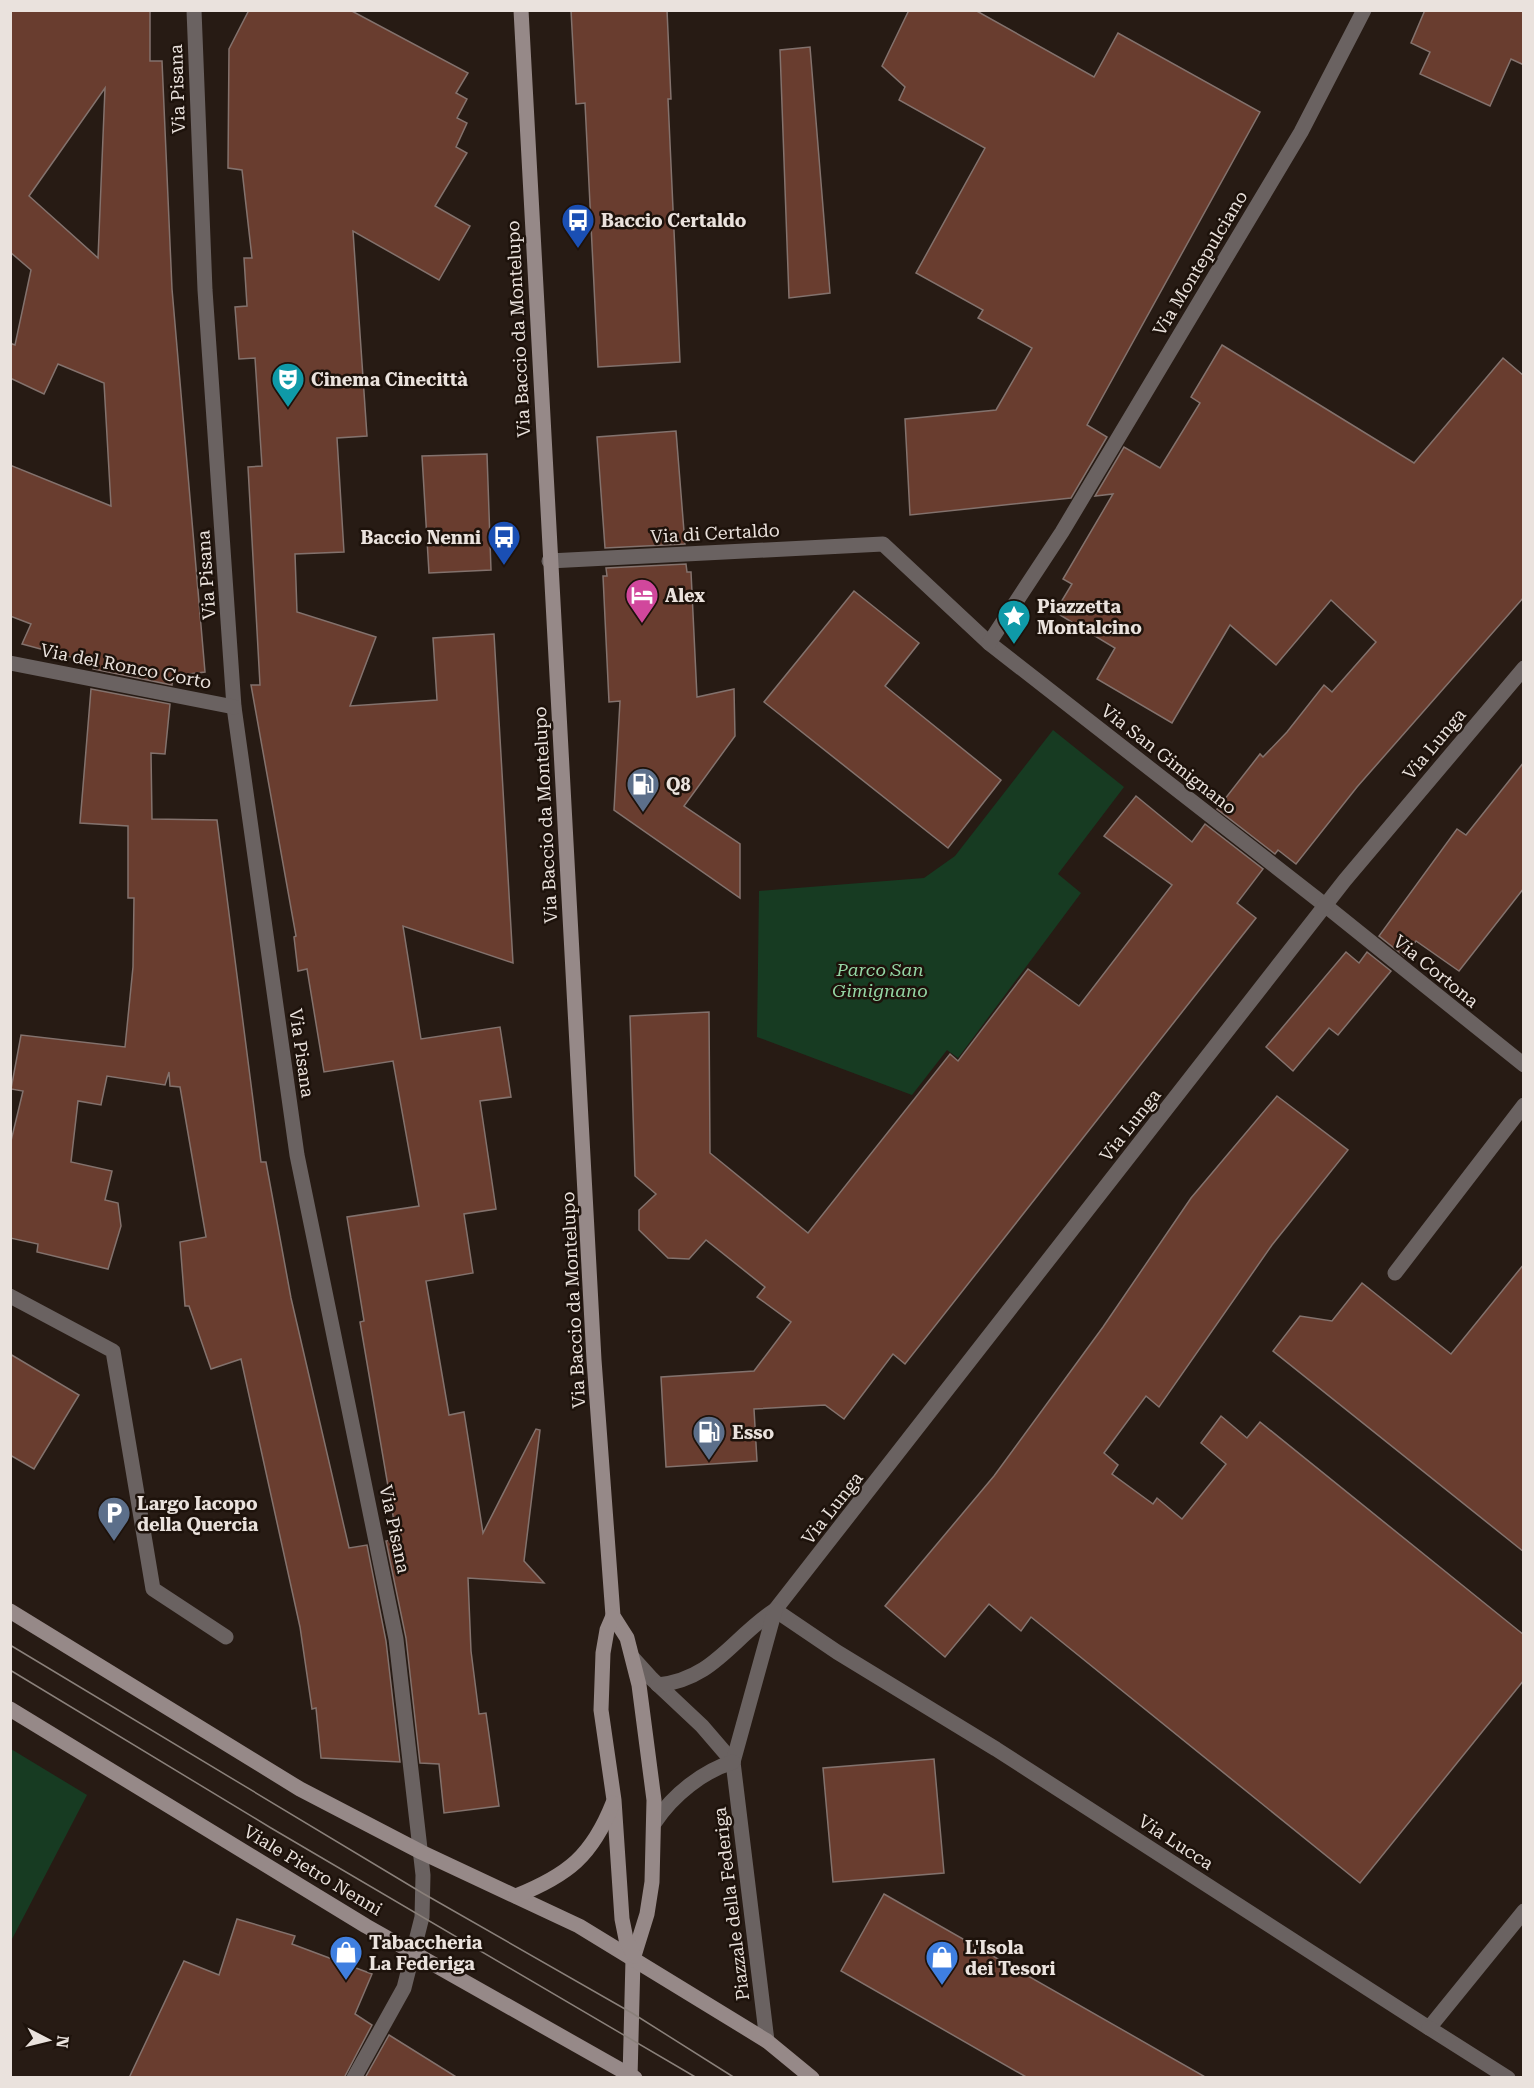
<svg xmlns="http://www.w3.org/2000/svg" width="1534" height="2088" viewBox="0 0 1534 2088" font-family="'Roboto Serif',serif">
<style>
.green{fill:#173b22}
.building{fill:#693d2f;stroke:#83726d;stroke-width:1.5;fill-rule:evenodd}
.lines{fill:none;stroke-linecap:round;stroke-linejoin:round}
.street{stroke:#6a6261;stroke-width:15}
.secondary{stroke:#968988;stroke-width:15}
.tram{stroke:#8a807a;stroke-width:1.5}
.labels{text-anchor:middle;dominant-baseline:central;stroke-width:5;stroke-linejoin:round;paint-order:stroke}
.street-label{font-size:18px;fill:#eae2dd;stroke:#1d120b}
.poi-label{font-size:18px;font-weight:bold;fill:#eae2dd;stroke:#1d120b;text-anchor:start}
.park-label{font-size:18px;font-style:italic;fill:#94d6a4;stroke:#1d120b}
</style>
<rect width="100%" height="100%" fill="#271b14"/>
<g class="green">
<path d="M1053,730L1124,787L1058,874L1081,893L958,1058L947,1050L912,1095L757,1037L759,891L924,878L955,856Z"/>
<path d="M11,1749L87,1795L11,1941Z"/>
</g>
<g class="building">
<path d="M10,10H150V61H162L172,289L205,672L173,676L172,685L93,669V663L22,644L31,624L10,616V465L111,506L104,383L58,364L44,394L10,378V343L15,345L31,270L10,252ZM105,88L98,258L29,196Z"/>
<path d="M249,10H350L468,73L456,93L467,99L457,118L467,123L456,147L467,153L435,206L470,226L439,280L353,231L367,436L337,438L344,552L295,554L297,612L376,637L350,706L437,700L433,638L494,634L513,963L403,926L421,1039L500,1027L511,1097L480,1101L496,1209L464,1214L473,1273L426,1281L449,1415L464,1412L483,1533L536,1429L540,1430L524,1561L544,1583L468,1578L471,1651L479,1714L486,1713L499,1806L444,1813L439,1764L420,1763L406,1638L386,1541L397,1539L360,1322L364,1321L347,1217L419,1206L393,1061L324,1072L307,969L298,971L294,937L296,936L251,685H260L248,467L262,466L255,358L239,359L235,307L247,306L244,258H252L242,170L228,168L229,49Z"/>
<path d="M571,10H667L671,99H668L680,362L598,367L585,103L576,104Z"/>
<path d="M909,10H975L1094,77L1118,33L1260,112L1087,425L1107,437L1071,498L910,515L905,419L996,410L1032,348L978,318L983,310L916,273L985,148L899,100L905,87L882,66Z"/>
<path d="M1425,10H1524V65L1511,59L1490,106L1420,74L1430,52L1411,43Z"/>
<path d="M810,47L830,293L789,298L780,50Z"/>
<path d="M1222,345L1414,463L1503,358L1524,376V597L1357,787L1296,864L1278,850L1275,854L1217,809L1260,754L1263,757L1287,732L1324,685L1332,692L1376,642L1331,600L1276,665L1230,625L1172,723L1097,679L1115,648L1055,612L1072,584L1063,579L1113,494L1095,496L1124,447L1160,468L1200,403L1191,397Z"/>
<path d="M676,431L685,544L605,548L597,437Z"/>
<path d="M487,454L491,570L429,573L422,456Z"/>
<path d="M686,564L687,572H691L697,697L734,689L735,736L684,806L740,844V898L614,810L620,701L609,702L603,576H607L606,568Z"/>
<path d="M854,591L919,643L885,686L1001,780L948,848L764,702Z"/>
<path d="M91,689L170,704L165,754L151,753L152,819L217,820L261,1162H266L291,1298L349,1548L367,1545L386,1641L400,1762L321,1758L316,1708L312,1709L300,1627L241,1359L211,1369L189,1306H185L180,1242L206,1237L180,1087L170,1086L169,1072L165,1085L107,1076L101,1105L78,1101L71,1162L112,1171L105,1200L118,1203L121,1226L108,1269L37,1252L38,1244L10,1238V1145L23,1091L11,1089L21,1035L125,1047L133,967L134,898H128V826L80,823Z"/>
<path d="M1524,762V888L1459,971L1416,941L1404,956L1379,936L1457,829L1466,835Z"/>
<path d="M1136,796L1192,842L1205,824L1263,869L1237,903L1256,918L905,1364L893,1354L844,1419L825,1405L754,1409L757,1461L666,1467L661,1377L754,1371L791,1322L757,1297L765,1287L706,1240L689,1259L668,1258L639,1230V1210L656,1194L635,1176L630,1016L709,1012L710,1153L808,1233L950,1054L958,1061L1028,969L1079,1006L1172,885L1104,836Z"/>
<path d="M1346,952L1359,963L1367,952L1391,971L1338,1035L1329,1028L1293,1071L1266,1047Z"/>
<path d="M1277,1096L1348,1150L1272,1245L1159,1407L1146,1396L1104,1453L1118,1465L1112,1474L1153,1504L1157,1498L1182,1519L1226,1464L1201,1443L1221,1416L1247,1438L1260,1422L1524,1635V1680L1360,1883L1031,1617L1021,1631L989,1604L945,1657L885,1606L994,1476L1103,1327L1191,1198Z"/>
<path d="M1524,1264V1552L1273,1351L1300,1316L1332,1321L1362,1283L1451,1354Z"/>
<path d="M10,1354L79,1395L34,1469L10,1455Z"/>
<path d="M934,1759L944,1873L833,1882L823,1768Z"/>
<path d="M884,1894L1207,2078H1028L841,1971Z"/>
<path d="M237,1919L295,1936L292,1944L372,1974L355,2014L372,2025L344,2078H129L184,1961L219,1975Z"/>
<path d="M389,2035L458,2078H365Z"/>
</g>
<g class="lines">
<g class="street">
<path d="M194,10L205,290L234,707L297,1155L396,1639L423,1875L422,1917L404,1988L354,2078"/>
<path d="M549,561L883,544L989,643L1326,906L1524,1065"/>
<path d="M989,643L1062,532L1301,132L1364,10"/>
<path d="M10,663L234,707"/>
<path d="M1395,1273L1524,1105"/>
<path d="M10,1296L113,1351L153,1589L226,1637"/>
<path d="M775,1610L837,1652L996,1749L1429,2028L1524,1911"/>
<path d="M633,1658L652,1679L702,1726L733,1762L767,2041"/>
<path d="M658,1685C714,1679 732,1638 775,1610L1345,880L1524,668"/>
<path d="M733,1762L775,1610"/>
<path d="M655,1822C673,1795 703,1771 733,1762"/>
<path d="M1429,2028L1508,2078"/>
</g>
<g class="secondary">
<path d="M521,10L594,1360L613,1616L627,1638L639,1685L654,1800L652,1882L647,1914L633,1959L630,2078"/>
<path d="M10,1611L300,1789L421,1852L579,1926L767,2041L812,2078"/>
<path d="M613,1616L607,1630L603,1653L601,1710L614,1800L622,1919L626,1939L634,1956"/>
<path d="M10,1709L366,1926L635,2078"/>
<path d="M516,1896C568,1875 592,1856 613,1803"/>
</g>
<g class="tram">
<path d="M10,1645L424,1894L632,2013L735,2078"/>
<path d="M10,1670L271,1828L697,2078"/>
</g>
</g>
<defs>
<symbol id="bus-pin" viewBox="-11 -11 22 30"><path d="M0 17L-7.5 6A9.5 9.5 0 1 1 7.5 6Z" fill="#1a4fb4" stroke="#1d120b"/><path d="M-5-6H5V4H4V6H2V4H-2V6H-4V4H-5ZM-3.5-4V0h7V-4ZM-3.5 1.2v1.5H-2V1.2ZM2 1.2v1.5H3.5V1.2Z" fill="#fff"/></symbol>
<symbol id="theatre-pin" viewBox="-11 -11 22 30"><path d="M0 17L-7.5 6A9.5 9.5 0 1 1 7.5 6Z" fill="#0f9aa8" stroke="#1d120b"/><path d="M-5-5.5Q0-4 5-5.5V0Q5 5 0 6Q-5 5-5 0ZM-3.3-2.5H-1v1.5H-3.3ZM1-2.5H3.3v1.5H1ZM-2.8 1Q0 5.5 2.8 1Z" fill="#fff"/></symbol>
<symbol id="hotel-pin" viewBox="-11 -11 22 30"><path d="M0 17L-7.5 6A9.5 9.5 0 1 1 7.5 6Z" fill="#d1479c" stroke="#1d120b"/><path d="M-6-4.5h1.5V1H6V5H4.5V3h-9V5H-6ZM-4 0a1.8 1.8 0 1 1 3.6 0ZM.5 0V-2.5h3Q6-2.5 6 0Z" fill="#fff"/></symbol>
<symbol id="sight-pin" viewBox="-11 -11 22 30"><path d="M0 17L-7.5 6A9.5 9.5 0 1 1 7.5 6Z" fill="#0f9aa8" stroke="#1d120b"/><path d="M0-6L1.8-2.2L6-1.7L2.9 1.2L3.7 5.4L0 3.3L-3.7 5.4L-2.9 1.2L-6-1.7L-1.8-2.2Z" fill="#fff"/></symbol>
<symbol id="fuel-pin" viewBox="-11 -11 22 30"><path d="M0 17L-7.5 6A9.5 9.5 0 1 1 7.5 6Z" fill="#5c6f8a" stroke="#1d120b"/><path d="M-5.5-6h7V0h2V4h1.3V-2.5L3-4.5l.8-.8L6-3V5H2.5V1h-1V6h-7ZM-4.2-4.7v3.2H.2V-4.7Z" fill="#fff"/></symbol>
<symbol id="parking-pin" viewBox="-11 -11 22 30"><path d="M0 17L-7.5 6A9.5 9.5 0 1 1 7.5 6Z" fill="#5c6f8a" stroke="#1d120b"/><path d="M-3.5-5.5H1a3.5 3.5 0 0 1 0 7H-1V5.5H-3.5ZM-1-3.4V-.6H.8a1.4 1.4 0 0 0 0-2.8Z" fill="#fff"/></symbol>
<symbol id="shop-pin" viewBox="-11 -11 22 30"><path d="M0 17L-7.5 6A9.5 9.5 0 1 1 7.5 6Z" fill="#3f7fe0" stroke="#1d120b"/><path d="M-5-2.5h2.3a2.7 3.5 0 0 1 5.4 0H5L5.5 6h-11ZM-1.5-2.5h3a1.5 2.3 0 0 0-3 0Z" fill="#fff"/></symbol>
</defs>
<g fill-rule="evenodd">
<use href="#bus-pin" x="559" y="201" width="38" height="52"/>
<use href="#theatre-pin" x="269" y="360" width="38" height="52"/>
<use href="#bus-pin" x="485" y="518" width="38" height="52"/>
<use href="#hotel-pin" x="623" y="576" width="38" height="52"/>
<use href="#sight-pin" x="995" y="597" width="38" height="52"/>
<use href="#fuel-pin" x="624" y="765" width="38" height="52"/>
<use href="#fuel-pin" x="690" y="1413" width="38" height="52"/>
<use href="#parking-pin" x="95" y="1494" width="38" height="52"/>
<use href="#shop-pin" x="327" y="1933" width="38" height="52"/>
<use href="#shop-pin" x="923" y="1938" width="38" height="52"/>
</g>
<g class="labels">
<g class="street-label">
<text transform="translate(177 89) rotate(-92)">Via Pisana</text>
<text transform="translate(1200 263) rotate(-59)">Via Montepulciano</text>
<text transform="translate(518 329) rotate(-93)">Via Baccio da Montelupo</text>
<text transform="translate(715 533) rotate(-3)">Via di Certaldo</text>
<text transform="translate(206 575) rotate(-94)">Via Pisana</text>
<text transform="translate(126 666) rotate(11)">Via del Ronco Corto</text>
<text transform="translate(1434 744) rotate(-50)">Via Lunga</text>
<text transform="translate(1169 759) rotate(38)">Via San Gimignano</text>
<text transform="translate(545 815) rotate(-93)">Via Baccio da Montelupo</text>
<text transform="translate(1436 971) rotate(39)">Via Cortona</text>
<text transform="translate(302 1053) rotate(82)">Via Pisana</text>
<text transform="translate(1130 1125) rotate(-52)">Via Lunga</text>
<text transform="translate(573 1300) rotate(-93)">Via Baccio da Montelupo</text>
<text transform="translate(832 1508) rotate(-52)">Via Lunga</text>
<text transform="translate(395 1529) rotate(78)">Via Pisana</text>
<text transform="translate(1176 1842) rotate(33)">Via Lucca</text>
<text transform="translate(313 1870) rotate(31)">Viale Pietro Nenni</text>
<text transform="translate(731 1904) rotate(-97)">Piazzale della Federiga</text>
</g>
<g class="poi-label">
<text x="601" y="220">Baccio Certaldo</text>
<text x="311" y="379">Cinema Cinecittà</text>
<text x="481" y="537" text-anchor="end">Baccio Nenni</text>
<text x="665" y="595">Alex</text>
<text x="1037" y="606">Piazzetta<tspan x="1037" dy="21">Montalcino</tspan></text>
<text x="666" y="784">Q8</text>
<text x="732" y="1432">Esso</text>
<text x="137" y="1503">Largo Iacopo<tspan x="137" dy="21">della Quercia</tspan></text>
<text x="369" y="1942">Tabaccheria<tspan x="369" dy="21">La Federiga</tspan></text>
<text x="965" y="1947">L'Isola<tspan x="965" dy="21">dei Tesori</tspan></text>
</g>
<g class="park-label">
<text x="880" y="969">Parco San<tspan x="880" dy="21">Gimignano</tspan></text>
</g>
</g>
<rect width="1534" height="2088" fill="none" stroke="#eae2dd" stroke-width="24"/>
<g transform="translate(48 2040) rotate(97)" stroke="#1d120b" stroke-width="4.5" paint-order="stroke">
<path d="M0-4.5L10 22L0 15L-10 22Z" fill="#eae2dd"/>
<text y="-9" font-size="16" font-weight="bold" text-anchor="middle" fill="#eae2dd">N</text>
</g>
</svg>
